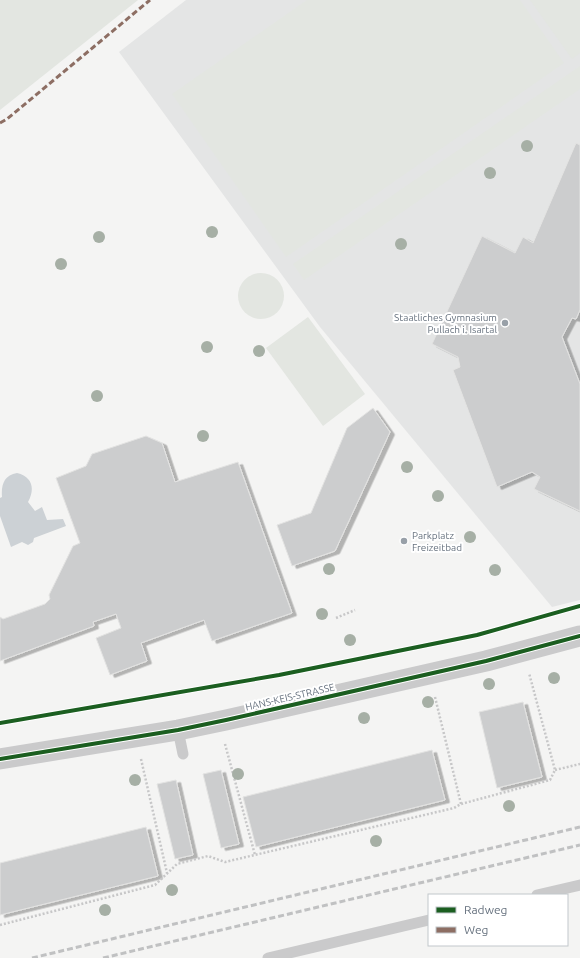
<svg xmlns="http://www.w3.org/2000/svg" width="580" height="958" viewBox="0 0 580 958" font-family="Ubuntu,sans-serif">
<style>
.built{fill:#e4e5e5}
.green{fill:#e3e6e1}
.water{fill:#ccd1d5}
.building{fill:#cccdce;stroke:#e3e3e2;filter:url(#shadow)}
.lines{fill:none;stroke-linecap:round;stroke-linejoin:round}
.path{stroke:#c7c7c8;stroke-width:2.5;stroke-dasharray:2 2;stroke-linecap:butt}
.service{stroke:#cacacb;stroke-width:11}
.minor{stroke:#cacacb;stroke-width:21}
.rail{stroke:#c0c1c2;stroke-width:3;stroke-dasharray:6 3;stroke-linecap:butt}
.quiet{stroke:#8d6e63;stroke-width:3;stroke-dasharray:6 3;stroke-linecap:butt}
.cycleway-casing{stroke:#fff;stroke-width:6}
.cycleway{stroke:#1b5e20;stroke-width:4}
.tree{fill:#a6afa5}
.poi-dot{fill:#98a0a8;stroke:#fff;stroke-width:1.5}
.labels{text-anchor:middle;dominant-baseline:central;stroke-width:4;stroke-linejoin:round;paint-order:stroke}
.poi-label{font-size:10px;fill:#67727f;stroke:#fff;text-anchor:end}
.street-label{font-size:10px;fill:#67727f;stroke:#fff}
</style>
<defs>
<filter id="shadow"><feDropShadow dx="4.5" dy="2.5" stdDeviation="0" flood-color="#0004"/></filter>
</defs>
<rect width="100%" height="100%" fill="#f4f4f3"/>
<path class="built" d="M186,0H580V600L552,607L320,327L119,52Z"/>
<g class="green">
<path d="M0,0H138L0,110Z"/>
<path d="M307,0H520L564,63L286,257L172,94Z"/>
<path d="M530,0H580V53L572,59Z"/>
<path d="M580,66V89L304,280L293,264Z"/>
<circle cx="261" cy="296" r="23"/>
<path d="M308,317L365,394L323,426L266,348Z"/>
</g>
<path class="water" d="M17,473C33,477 35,489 28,502L35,511L42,507L47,520L63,519L66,526L34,538L33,542L28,545L22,542L11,547L0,516V498L2,497C1,485 4,475 17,473Z"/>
<g class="building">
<path d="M576,143L580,145V310L576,319L572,318L562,337L580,384V511L534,489L540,477L532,472L497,487L453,370L460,367L458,357L432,344L482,236L515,253L523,237L533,243Z"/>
<path d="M373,408L390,432L335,551L292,566L277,525L311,513L347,428Z"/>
<path d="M146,436L162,443L175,482L238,462L292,613L212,641L204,620L141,643L147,661L110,675L96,638L121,628L116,614L93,622L94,626L0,661V617L3,619L45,604L50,599L49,595L73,546L80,543L56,478L86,466L92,454Z"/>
<path d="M523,702L542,777L497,788L479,712Z"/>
<path d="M432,750L445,800L256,847L243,797Z"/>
<path d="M221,770L239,844L221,848L203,774Z"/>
<path d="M176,780L193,855L175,859L157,784Z"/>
<path d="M146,827L158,876L0,915V863Z"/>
</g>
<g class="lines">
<g class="path">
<path d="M336,618L355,610"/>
<path d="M435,697L461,804"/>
<path d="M225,744L255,855"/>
<path d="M141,759L167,873"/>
<path d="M555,770L580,764"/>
<path d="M0,925L155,885L177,864L208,856L225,862L454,808L461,804L550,780L555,770L529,673"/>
</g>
<g class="service">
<path d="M178,730L183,754"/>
<path d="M537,895L580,885"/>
<path d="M268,958L429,920"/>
</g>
<path class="minor" d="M0,759L178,730L226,720L486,661L580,636"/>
<g class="rail">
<path d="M32,958L580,827"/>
<path d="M103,958L580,845"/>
</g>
<path class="quiet" d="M0,123L7,119L150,0"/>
<defs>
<g id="cycleway">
<path d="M0,723L279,675L477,635L580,606"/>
<path d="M0,759L178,730L226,720L486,661L580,636"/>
</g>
</defs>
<use href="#cycleway" class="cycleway-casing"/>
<use href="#cycleway" class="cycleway"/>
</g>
<g class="tree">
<circle cx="527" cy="146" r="6"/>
<circle cx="490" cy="173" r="6"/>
<circle cx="212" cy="232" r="6"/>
<circle cx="99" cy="237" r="6"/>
<circle cx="401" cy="244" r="6"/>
<circle cx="61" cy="264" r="6"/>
<circle cx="207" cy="347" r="6"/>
<circle cx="259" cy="351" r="6"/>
<circle cx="97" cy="396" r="6"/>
<circle cx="203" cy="436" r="6"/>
<circle cx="407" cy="467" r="6"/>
<circle cx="438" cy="496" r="6"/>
<circle cx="470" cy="537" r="6"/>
<circle cx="329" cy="569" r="6"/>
<circle cx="495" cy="570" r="6"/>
<circle cx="322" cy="614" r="6"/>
<circle cx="350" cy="640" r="6"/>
<circle cx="554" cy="678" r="6"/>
<circle cx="489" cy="684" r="6"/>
<circle cx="428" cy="702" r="6"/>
<circle cx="364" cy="718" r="6"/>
<circle cx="238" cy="774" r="6"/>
<circle cx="135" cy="780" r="6"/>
<circle cx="509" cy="806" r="6"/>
<circle cx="376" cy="841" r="6"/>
<circle cx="172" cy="890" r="6"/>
<circle cx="105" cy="910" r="6"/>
</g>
<g class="poi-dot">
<circle cx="505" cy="323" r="4"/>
<circle cx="404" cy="541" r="4"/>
</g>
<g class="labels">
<g class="poi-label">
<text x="497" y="317">Staatliches Gymnasium<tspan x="497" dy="12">Pullach i. Isartal</tspan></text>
<text x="412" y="535" text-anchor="start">Parkplatz<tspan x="412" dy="12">Freizeitbad</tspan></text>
</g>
<g class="street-label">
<text transform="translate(290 697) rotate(-13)">HANS-KEIS-STRASSE</text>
</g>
</g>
<rect x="428" y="894" width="140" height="52" fill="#ffffff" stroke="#c2c7cc"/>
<rect x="436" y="907" width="20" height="6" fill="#1b5e20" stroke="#c2c7cc"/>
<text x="464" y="914" font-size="12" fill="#67727f">Radweg</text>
<rect x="436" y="927" width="20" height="6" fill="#8d6e63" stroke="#c2c7cc"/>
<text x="464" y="934" font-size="12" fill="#67727f">Weg</text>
</svg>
